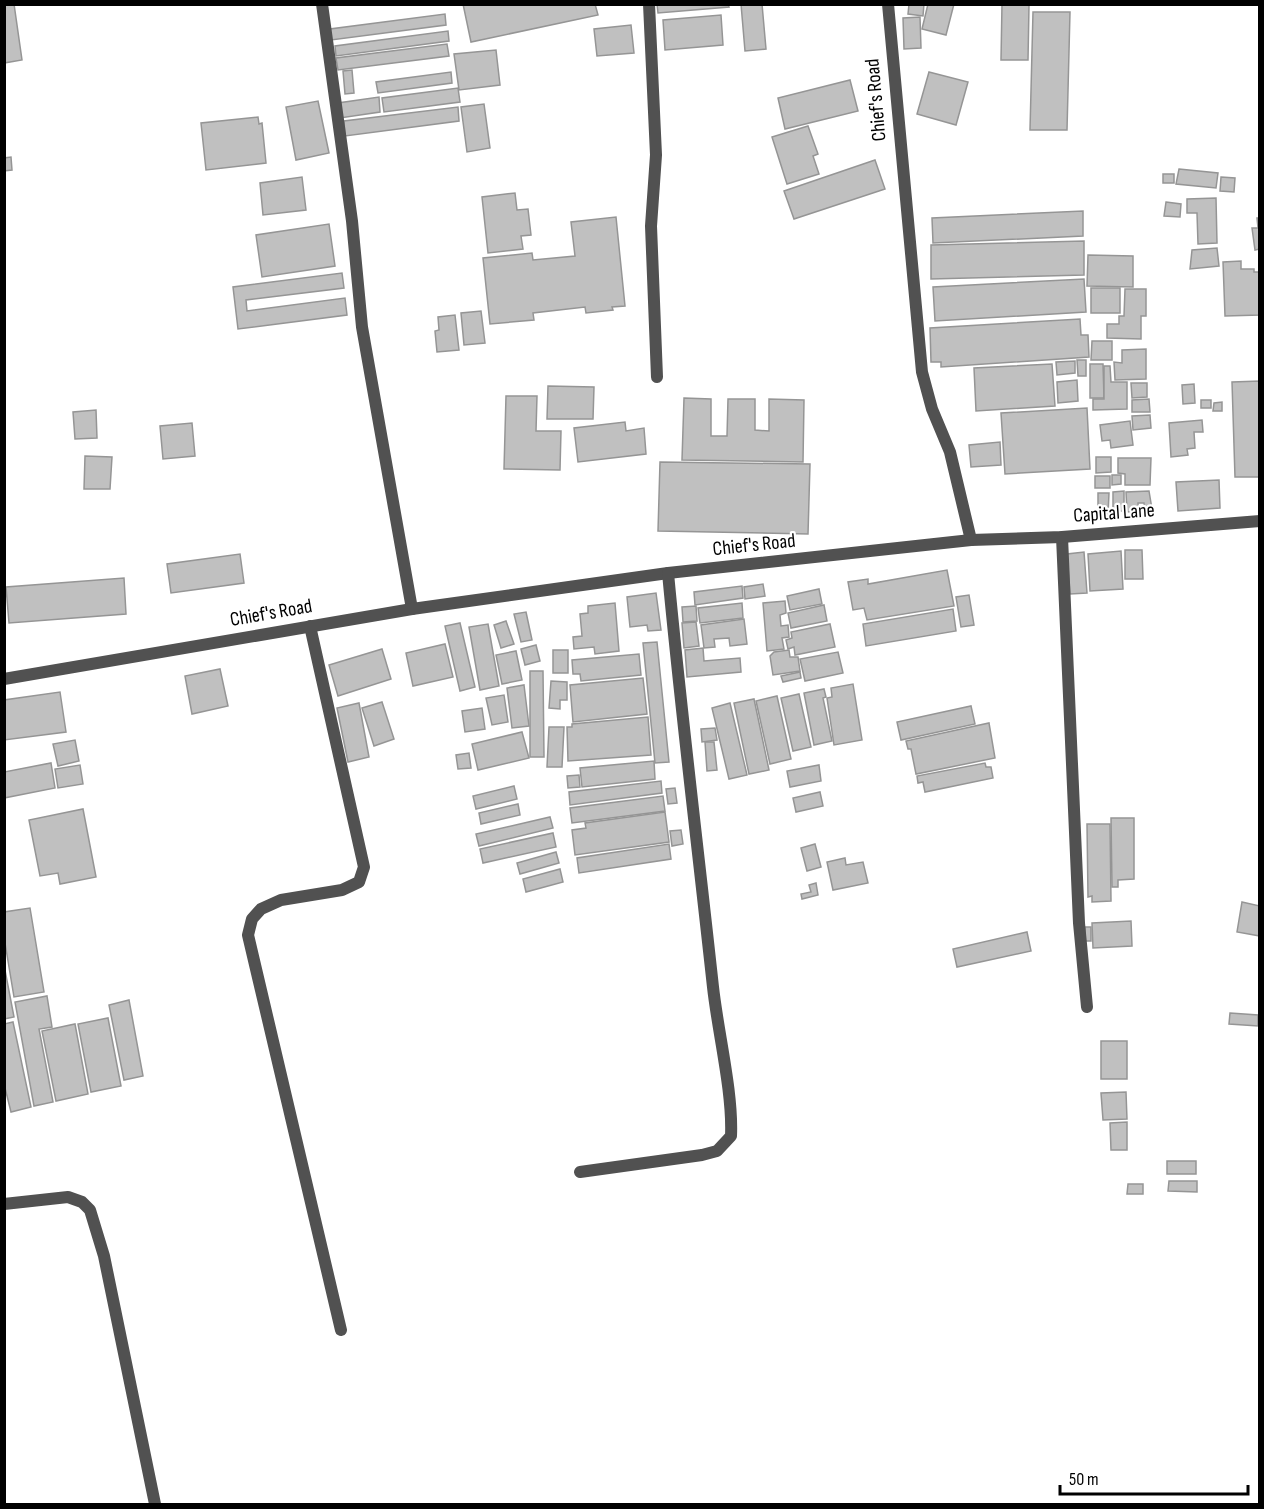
<svg xmlns="http://www.w3.org/2000/svg" width="1264" height="1509" viewBox="0 0 1264 1509" font-family="'Sofia Sans Condensed',sans-serif">
<style>
.building{fill:#c0c0c0;stroke:#959595;stroke-width:1.5}
.lines{fill:none;stroke-linecap:round;stroke-linejoin:round}
.street{stroke:#515151;stroke-width:12}
.labels{text-anchor:middle;dominant-baseline:central;stroke-width:4.5;stroke-linejoin:round;paint-order:stroke}
.street-label{font-size:20px;fill:#000;stroke:#fff}
</style>
<rect width="100%" height="100%" fill="#fff"/>
<g class="building">
<path d="M4,4H14L22,60L4,63Z"/>
<path d="M463,4H595L598,15L471,42Z"/>
<path d="M657,4H728L729,7L658,13Z"/>
<path d="M741,4H762L766,49L745,51Z"/>
<path d="M909,4H924L923,16L908,14Z"/>
<path d="M928,4H954L946,35L922,29Z"/>
<path d="M1002,4L1029,5L1028,60H1001Z"/>
<path d="M1033,12H1070L1067,130H1030Z"/>
<path d="M445,14L446,25L331,40L330,29Z"/>
<path d="M721,15L723,45L665,50L663,20Z"/>
<path d="M920,17L921,48L904,49L903,18Z"/>
<path d="M631,25L634,53L597,56L594,29Z"/>
<path d="M448,31L449,41L336,56L335,46Z"/>
<path d="M447,44L449,56L338,70L336,58Z"/>
<path d="M496,50L500,85L459,90L454,54Z"/>
<path d="M352,70L354,93L345,94L343,71Z"/>
<path d="M451,72L452,83L378,93L376,82Z"/>
<path d="M929,72L968,82L956,125L917,114Z"/>
<path d="M850,80L858,111L785,129L778,98Z"/>
<path d="M458,88L460,102L384,112L382,98Z"/>
<path d="M379,97L380,112L340,118L338,103Z"/>
<path d="M318,101L329,153L296,160L286,107Z"/>
<path d="M484,104L490,148L467,152L461,107Z"/>
<path d="M458,107L459,121L345,136L344,121Z"/>
<path d="M258,117L259,124L262,123L266,163L206,170L201,123Z"/>
<path d="M808,126L818,154L813,156L819,174L787,184L772,137Z"/>
<path d="M11,157L12,170L4,171V158Z"/>
<path d="M875,160L885,189L794,219L784,191Z"/>
<path d="M1179,169L1218,173L1216,188L1176,184Z"/>
<rect x="1163" y="174" width="11" height="9"/>
<path d="M302,177L306,210L263,215L260,183Z"/>
<path d="M1221,177L1235,178L1234,192L1220,191Z"/>
<path d="M515,193L517,210L528,209L531,235L521,236L523,249L488,253L482,197Z"/>
<path d="M1216,198L1217,243L1198,244L1197,213H1187V199Z"/>
<path d="M1166,202L1181,204L1180,217L1164,216Z"/>
<path d="M1083,211V236L933,243L932,218Z"/>
<path d="M616,217L625,306L612,307L613,310L586,313L585,307L533,313L534,320L490,324L483,258L532,253L533,260L575,256L571,222Z"/>
<path d="M1257,218H1260V249L1255,250L1252,228H1258Z"/>
<path d="M329,224L335,266L262,277L256,235Z"/>
<path d="M1084,241V275L931,279V245Z"/>
<path d="M1217,248L1219,266L1190,269L1192,250Z"/>
<path d="M1088,255L1133,256V287L1087,286Z"/>
<path d="M1241,261V269H1254V272H1260V315L1225,316L1223,262Z"/>
<path d="M342,273L344,288L246,300L247,311L345,298L347,315L238,329L233,287Z"/>
<path d="M1084,279L1086,312L935,321L933,287Z"/>
<rect x="1091" y="288" width="29" height="25"/>
<path d="M1125,289H1146V316H1141V339L1107,338V324H1119V316H1124Z"/>
<path d="M481,311L485,343L464,345L461,313Z"/>
<path d="M455,315L459,350L437,352L435,331L439,330L438,317Z"/>
<path d="M1080,319L1081,335H1088L1089,357L941,367V362H931L930,328Z"/>
<path d="M1092,341H1112V360H1091Z"/>
<path d="M1146,349V379L1115,380L1114,362L1122,363V350Z"/>
<path d="M1077,360H1086V376H1078Z"/>
<path d="M1075,361V373L1057,375L1056,362Z"/>
<path d="M1052,364L1055,406L976,411L974,368Z"/>
<path d="M1090,364H1103L1104,398H1090Z"/>
<path d="M1104,366H1110L1111,382H1127V409L1093,410V399H1104Z"/>
<path d="M1077,380L1078,401L1058,403L1057,382Z"/>
<path d="M1260,381V477H1235L1232,382Z"/>
<path d="M1131,383H1147V397L1132,398Z"/>
<path d="M1194,384L1195,403L1183,404L1182,385Z"/>
<path d="M548,386L594,387L593,419H547Z"/>
<path d="M506,396H537L536,431H561L560,470L504,469Z"/>
<path d="M684,398L711,399V436H727L728,399H755V430L769,431V399L804,400L803,462L682,460Z"/>
<path d="M1149,399L1150,412H1132V400Z"/>
<rect x="1201" y="400" width="10" height="8"/>
<path d="M1222,402V411H1213L1214,403Z"/>
<path d="M1087,408L1090,469L1005,474L1001,413Z"/>
<path d="M96,410L97,438L75,439L73,412Z"/>
<path d="M1150,415L1151,428L1133,430L1132,416Z"/>
<path d="M1202,420L1203,432H1194L1195,448L1187,449L1188,455L1171,457L1169,423Z"/>
<path d="M1130,421L1133,445L1111,448L1110,440L1102,441L1100,425Z"/>
<path d="M625,422L626,431L644,428L646,454L578,462L574,428Z"/>
<path d="M192,423L195,456L163,459L160,426Z"/>
<path d="M1000,442L1001,465L971,467L969,445Z"/>
<path d="M85,456L112,457L110,489H84Z"/>
<path d="M1096,457H1111V472L1096,473Z"/>
<path d="M1118,458H1151L1150,485H1125V474L1118,473Z"/>
<path d="M660,462L810,464L808,534L658,531Z"/>
<path d="M1112,475H1121V484L1112,485Z"/>
<rect x="1095" y="476" width="15" height="12"/>
<path d="M1219,480L1220,508L1178,511L1176,482Z"/>
<path d="M1124,491V511H1113V492Z"/>
<path d="M1149,491L1153,515H1145L1144,503H1138V511L1127,512L1126,492Z"/>
<path d="M1098,493H1109L1108,515H1098Z"/>
<path d="M1125,550H1142L1143,579H1125Z"/>
<path d="M1121,551L1123,589L1090,591L1088,554Z"/>
<path d="M1084,552L1087,593L1070,594L1067,554Z"/>
<path d="M240,554L244,583L171,593L167,564Z"/>
<path d="M947,570L954,606L867,620L864,608L853,610L848,582L868,579V584Z"/>
<path d="M124,578L126,614L9,623L6,587Z"/>
<path d="M763,584L765,596L745,599L744,587Z"/>
<path d="M742,586L743,598L695,605L694,592Z"/>
<path d="M819,589L822,604L790,610L787,596Z"/>
<path d="M656,593L661,630L648,631L647,625L630,627L627,597Z"/>
<path d="M969,595L974,625L961,627L956,597Z"/>
<path d="M785,601L786,613L780,615L781,626L788,625L789,637L782,638L784,649L767,651L763,603Z"/>
<path d="M615,603L619,651L595,654L594,647L574,649L573,637L582,636L580,614L588,613V606Z"/>
<path d="M742,603L743,618L700,623L698,608Z"/>
<path d="M824,605L827,621L791,628L788,613Z"/>
<path d="M696,606L697,621L683,622L682,607Z"/>
<path d="M953,609L956,631L866,646L863,624Z"/>
<path d="M526,612L532,640L521,642L514,614Z"/>
<path d="M744,619L747,644L730,646L729,638L714,639L715,647L704,648L701,625Z"/>
<path d="M506,621L514,644L501,648L494,625Z"/>
<path d="M696,622L699,646L684,648L682,623Z"/>
<path d="M460,623L475,687L460,691L445,626Z"/>
<path d="M488,624L499,686L480,690L469,627Z"/>
<path d="M830,624L835,647L795,655L794,647L788,649L786,640L792,638L791,632Z"/>
<path d="M657,642L669,762L655,763L643,643Z"/>
<path d="M445,644L453,677L413,686L406,653Z"/>
<path d="M536,645L540,661L525,665L521,649Z"/>
<path d="M703,648L704,661L740,658L741,672L687,677L685,650Z"/>
<path d="M382,649L391,679L338,696L329,665Z"/>
<rect x="553" y="650" width="15" height="23"/>
<path d="M789,650L790,657H798L800,671L773,675L770,656L774,652Z"/>
<path d="M516,651L522,680L502,684L496,655Z"/>
<path d="M838,652L843,673L805,681L800,659Z"/>
<path d="M639,654L641,675L581,681L580,674H573L572,660Z"/>
<path d="M220,669L228,706L192,714L185,676Z"/>
<path d="M530,671H543L544,757H530Z"/>
<path d="M800,672L801,678L783,682L781,676Z"/>
<path d="M643,678L647,714L573,722L570,685Z"/>
<path d="M551,681L567,682V700H560V709L549,708Z"/>
<path d="M853,684L862,740L834,745L827,698L832,697L831,688Z"/>
<path d="M524,685L529,726L512,728L507,688Z"/>
<path d="M824,689L826,697L823,698L832,741L814,745L804,693Z"/>
<path d="M60,692L66,732L4,740V700Z"/>
<path d="M799,694L811,747L793,751L781,698Z"/>
<path d="M504,695L508,722L492,725L486,698Z"/>
<path d="M777,696L791,759L770,764L756,701Z"/>
<path d="M754,699L769,770L749,774L734,703Z"/>
<path d="M382,702L394,739L374,746L362,708Z"/>
<path d="M359,703L369,757L348,762L337,708Z"/>
<path d="M730,703L747,775L729,779L712,708Z"/>
<path d="M971,706L975,724L901,740L897,722Z"/>
<path d="M482,708L485,729L465,732L462,711Z"/>
<path d="M648,717L651,755L568,761L567,727H572V724Z"/>
<path d="M989,723L995,758L916,774L911,749H908L906,741Z"/>
<path d="M549,727H564L562,767H547Z"/>
<path d="M715,728L717,740L702,742L701,729Z"/>
<path d="M522,732L529,758L478,770L472,744Z"/>
<path d="M75,740L79,761L58,766L53,744Z"/>
<path d="M705,742H714L717,770L707,771Z"/>
<path d="M469,753L471,768L458,769L456,755Z"/>
<path d="M654,761L655,779L582,787L580,768Z"/>
<path d="M51,763L55,788L4,798V772Z"/>
<path d="M985,763L986,767H991L993,778L925,792L923,782L918,783L917,776Z"/>
<path d="M80,765L83,784L58,788L55,769Z"/>
<path d="M819,765L821,781L790,787L787,771Z"/>
<path d="M579,775L580,787L568,788L567,776Z"/>
<path d="M661,781L662,793L570,805L569,792Z"/>
<path d="M514,786L517,799L476,809L473,796Z"/>
<path d="M675,788L677,803L668,804L666,789Z"/>
<path d="M820,792L823,806L796,812L793,798Z"/>
<path d="M663,796L665,811L572,823L570,808Z"/>
<path d="M518,804L520,815L481,824L479,813Z"/>
<path d="M83,809L96,877L60,884L58,873L40,876L29,820Z"/>
<path d="M665,812L669,842L575,855L572,830L586,828L585,823Z"/>
<path d="M550,817L553,828L479,846L476,834Z"/>
<path d="M1111,818H1134V879L1118,880V887H1112Z"/>
<path d="M1087,824H1110L1111,901L1092,902V896L1088,897Z"/>
<path d="M681,830L683,844L672,846L670,831Z"/>
<path d="M553,833L556,847L483,863L480,849Z"/>
<path d="M669,844L671,859L579,873L577,858Z"/>
<path d="M815,844L821,867L807,871L801,848Z"/>
<path d="M556,852L559,863L520,874L517,863Z"/>
<path d="M845,858L846,865L863,862L868,883L833,890L827,862Z"/>
<path d="M560,869L563,882L526,892L523,879Z"/>
<path d="M816,883L818,895L802,899L801,894L811,892L809,885Z"/>
<path d="M1242,902L1260,906V936L1237,932Z"/>
<path d="M30,908L44,992L14,997L4,937V912Z"/>
<path d="M1131,921L1132,946L1093,948L1092,923Z"/>
<rect x="1085" y="927" width="6" height="14"/>
<path d="M1027,932L1031,951L957,967L953,949Z"/>
<path d="M4,965L14,1017L4,1019Z"/>
<path d="M47,996L52,1027L39,1029L53,1102L34,1106L15,1002Z"/>
<path d="M129,1000L143,1076L124,1080L109,1005Z"/>
<path d="M1230,1013L1258,1015V1026L1229,1024Z"/>
<path d="M108,1018L121,1086L91,1092L78,1024Z"/>
<path d="M13,1022L31,1107L11,1112L4,1084V1024Z"/>
<path d="M75,1024L88,1094L56,1101L42,1031Z"/>
<rect x="1101" y="1041" width="26" height="38"/>
<path d="M1126,1092L1127,1119L1103,1120L1101,1093Z"/>
<path d="M1127,1122V1150H1111L1110,1123Z"/>
<rect x="1167" y="1161" width="29" height="13"/>
<path d="M1169,1181H1197V1192L1168,1191Z"/>
<path d="M1128,1184H1143V1194H1127Z"/>
</g>
<g class="lines">
<g class="street">
<path d="M322,4L352,221L362,327L412,609"/>
<path d="M649,4L656,155L651,226L657,377"/>
<path d="M1062,537L1079,923L1087,1007"/>
<path d="M971,540L1062,537L1260,521"/>
<path d="M310,626L364,867L359,882L342,890L281,900L261,909L252,919L248,935L341,1330"/>
<path d="M4,679L412,609L668,573L971,540L950,452L932,409L922,372L888,4"/>
<path d="M580,1172L702,1155L717,1151L731,1136C733,1092 718,1033 713,987C698,849 681,712 668,573"/>
<path d="M4,1204L68,1197L82,1202L90,1210L104,1256L155,1504"/>
</g>
</g>
<g class="labels">
<g class="street-label">
<text transform="translate(876 100) rotate(-95)">Chief's Road</text>
<text transform="translate(1114 513) rotate(-4)">Capital Lane</text>
<text transform="translate(754 545) rotate(-6)">Chief's Road</text>
<text transform="translate(271 613) rotate(-10)">Chief's Road</text>
</g>
</g>
<rect width="1264" height="1509" fill="none" stroke="#000000" stroke-width="12"/>
<path d="M1060 1485v9h188v-9" fill="none" stroke="#000000" stroke-width="3"/>
<text x="1069" y="1485" font-size="18" fill="#000000" stroke="#ffffff" stroke-width="4.5" paint-order="stroke">50 m</text>
</svg>
